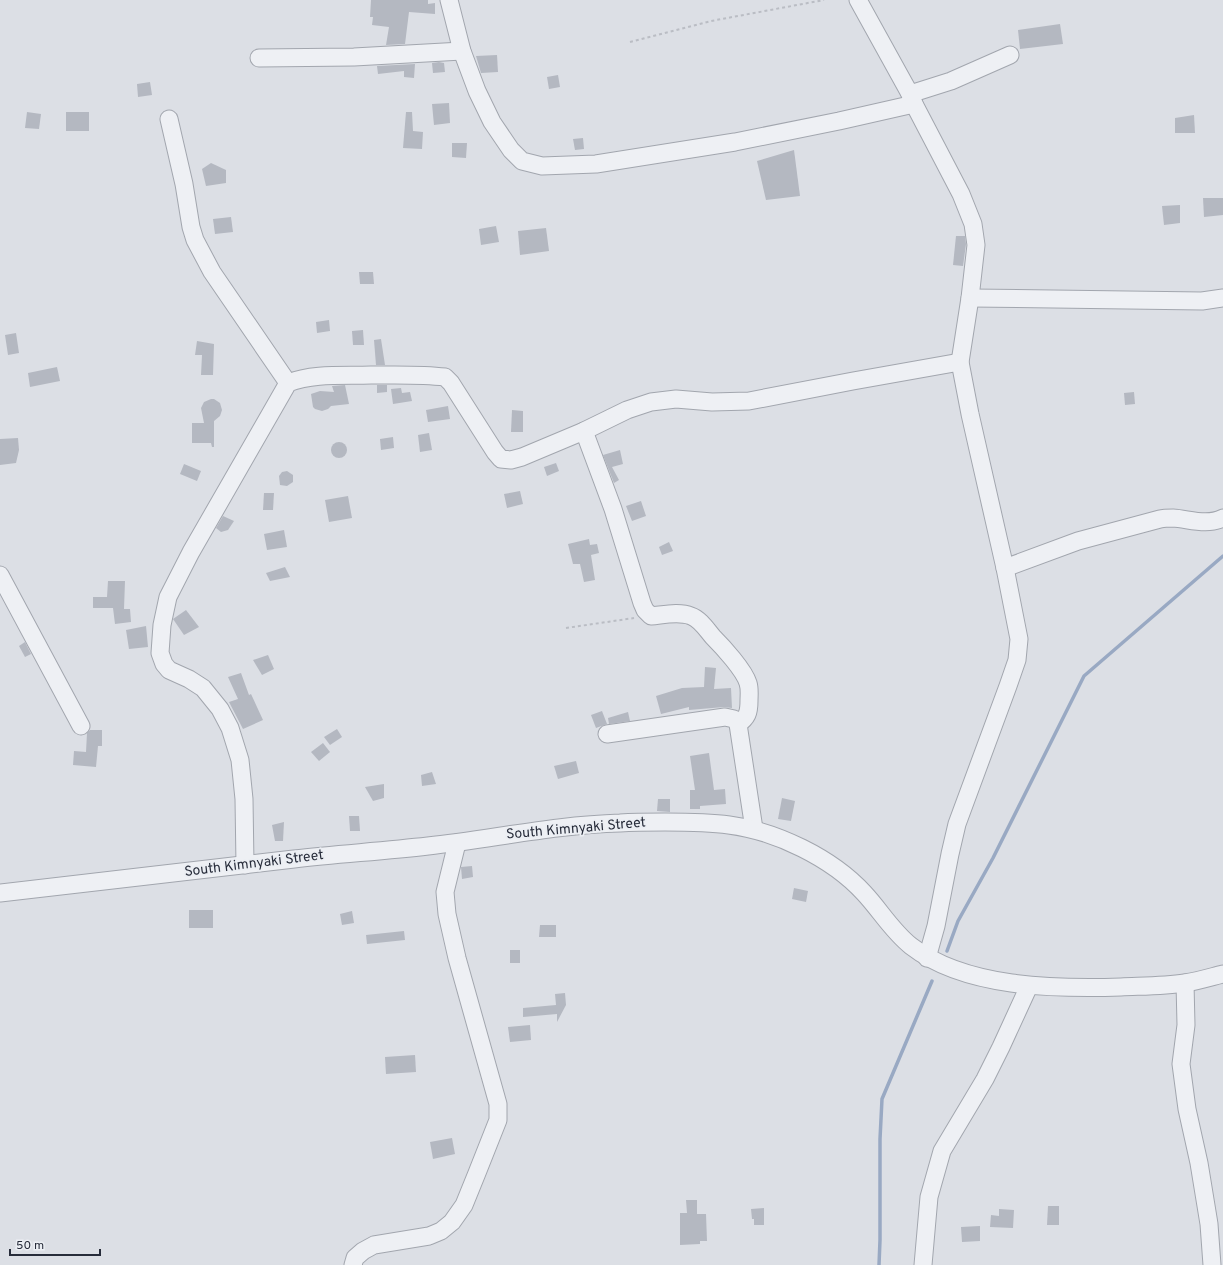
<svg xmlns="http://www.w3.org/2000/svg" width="1223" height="1265" viewBox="0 0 1223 1265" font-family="Overpass,sans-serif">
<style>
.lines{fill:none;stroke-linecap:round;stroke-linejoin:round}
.stream{stroke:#99a9c3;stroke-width:3.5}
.building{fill:#b4b8c1}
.minor-casing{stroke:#a2a6ae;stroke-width:19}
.path{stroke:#babdc4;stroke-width:2;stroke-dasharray:3 3;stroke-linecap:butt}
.minor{stroke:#eef0f4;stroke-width:17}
.labels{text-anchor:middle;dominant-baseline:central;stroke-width:3.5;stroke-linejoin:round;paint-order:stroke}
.street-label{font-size:14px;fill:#272c3a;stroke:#ebeef3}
</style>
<rect width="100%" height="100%" fill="#dcdfe5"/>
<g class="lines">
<g class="stream">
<path d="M947,951L958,921L993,858L1084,676L1223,556"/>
<path d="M879,1265L880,1240V1139L882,1099L932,981"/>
</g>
</g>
<g class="building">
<path d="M371,0H428V4L435,3V14L409,12L405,44L386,45L389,27L372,25L373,17H370Z"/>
<path d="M1060,24L1063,44L1020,49L1018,30Z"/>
<path d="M497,55L498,72L481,73L476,56Z"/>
<path d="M439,62L444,63L445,72L433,73L432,63Z"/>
<path d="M415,64L414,78L404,77V71L378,74L377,66Z"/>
<path d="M558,75L560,87L549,89L547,77Z"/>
<path d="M150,82L152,95L138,97L137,84Z"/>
<path d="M449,103L450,123L434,125L432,104Z"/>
<path d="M27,112L41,114L39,129L25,128Z"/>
<rect x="66" y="112" width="23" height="19"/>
<path d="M406,112H412L413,131L423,132L422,149L403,148Z"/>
<path d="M1194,115L1195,133H1175V118Z"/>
<path d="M583,138L584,149L575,150L573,139Z"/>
<path d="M452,143H467L466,158L452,157Z"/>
<path d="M794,150L800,196L766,200L757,161Z"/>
<path d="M211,163L226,170V183L206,186L202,169Z"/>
<path d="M1203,198H1223V215L1204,217Z"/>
<path d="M1180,205V223L1164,225L1162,206Z"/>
<path d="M231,217L233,232L215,234L213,219Z"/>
<path d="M496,226L499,242L481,245L479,229Z"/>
<path d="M546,228L549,251L520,255L518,231Z"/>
<path d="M956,236H965L966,244L963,266L953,265Z"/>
<path d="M359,272H373L374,284H360Z"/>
<path d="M329,320L330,331L317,333L316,322Z"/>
<path d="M363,330L364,345H353L352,331Z"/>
<path d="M16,333L19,353L8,355L5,335Z"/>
<path d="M381,339L385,365H376L374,340Z"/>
<path d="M197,341L214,344L213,375H201L202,355H195Z"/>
<path d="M57,367L60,381L30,387L28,373Z"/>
<path d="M345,385L349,404L331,406L328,409L322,411L315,409L313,407L311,394L320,391L334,392L332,386Z"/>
<path d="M377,385H387V392L377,393Z"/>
<path d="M401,388L402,393L410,392L412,401L393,404L391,389Z"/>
<path d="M1134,392L1135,404L1125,405L1124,393Z"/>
<path d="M211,399H214L220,403L222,410L220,416L214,421V447H212L211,443H192V423H204L201,408L204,402Z"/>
<path d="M448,406L450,419L428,422L426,410Z"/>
<path d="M512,410L523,411V432H511Z"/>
<path d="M429,433L432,450L420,452L418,435Z"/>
<path d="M393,437L394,448L381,450L380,439Z"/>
<path d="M18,438L19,450L16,463L0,465V439Z"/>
<circle cx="339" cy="450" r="8"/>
<path d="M620,450L623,464L612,467L619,480L614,483L603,455Z"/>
<path d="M556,463L559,471L547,476L544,467Z"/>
<path d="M184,464L201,471L197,481L180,474Z"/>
<path d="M287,471L293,475V482L287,486L280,485L279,476L282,472Z"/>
<path d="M520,491L523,504L507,508L504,494Z"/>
<path d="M264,493H274L273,510H263Z"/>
<path d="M348,496L352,518L329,522L325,500Z"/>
<path d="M641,501L646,516L632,521L626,506Z"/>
<path d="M223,516L234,521L228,530L221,532L216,528Z"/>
<path d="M284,530L287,547L267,550L264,534Z"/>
<path d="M589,539L590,545L597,544L599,553L591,555L595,580L584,582L580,564H573L568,544Z"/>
<path d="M669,542L673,551L662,555L659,547Z"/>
<path d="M285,567L290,577L270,581L266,573Z"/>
<path d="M108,581H125L124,609H130L131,622L115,624L113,608H93V597H107Z"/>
<path d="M186,610L199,627L184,635L173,619Z"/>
<path d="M146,626L148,647L129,649L126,630Z"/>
<path d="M25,642L31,654L25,657L19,646Z"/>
<path d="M268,655L274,669L262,675L253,660Z"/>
<path d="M705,667L716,668L714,689L731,688L732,708L724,707L689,710V707L661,714L656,696L682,688L704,687Z"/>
<path d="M241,673L249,695L251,694L263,720L243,729L229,702L238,699L228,677Z"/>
<path d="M602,711L607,724L596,728L591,715Z"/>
<path d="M628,712L630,721L609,724L608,718Z"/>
<path d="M337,729L342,737L330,745L324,737Z"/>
<path d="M90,730H102V746H98L96,767L73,765L74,751L86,752L87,733Z"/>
<path d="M323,743L330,752L319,761L311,752Z"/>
<path d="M709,753L714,790L725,789L726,804L700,806V809H690V790H695L690,756Z"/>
<path d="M576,761L579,773L558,779L554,766Z"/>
<path d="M432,772L436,784L422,786L421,775Z"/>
<path d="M384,784V798L373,801L365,787Z"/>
<path d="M782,798L795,801L791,821L778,819Z"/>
<path d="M658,799H670V812L657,811Z"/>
<path d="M349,816H359L360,831H350Z"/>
<path d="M284,822L283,841H275L272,825Z"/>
<path d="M472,866L473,877L462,879L461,867Z"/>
<path d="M794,888L808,891L806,902L792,899Z"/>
<rect x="189" y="910" width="24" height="18"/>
<path d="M352,911L354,923L342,925L340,914Z"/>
<path d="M540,925H556V937H539Z"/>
<path d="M404,931L405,940L367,944L366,935Z"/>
<rect x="510" y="950" width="10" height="13"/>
<path d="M565,993L566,1005L557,1022V1014L523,1017V1008L556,1005L555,994Z"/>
<path d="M530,1025L531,1040L510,1042L508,1027Z"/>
<path d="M415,1055L416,1072L386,1074L385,1057Z"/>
<path d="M452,1138L455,1154L433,1159L430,1142Z"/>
<path d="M686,1200H697V1214H706L707,1241H700V1244L680,1245V1213H687Z"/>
<path d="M1048,1206H1059V1225H1047Z"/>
<path d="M764,1208V1225H754V1219H752L751,1209Z"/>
<path d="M999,1209L1014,1210L1013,1228L990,1227L991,1215L999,1216Z"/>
<path d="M980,1226V1241L962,1242L961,1227Z"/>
</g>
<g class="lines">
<defs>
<g id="minor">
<path d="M449,0L462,51L477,91L492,122L511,150L522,161L542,166L596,164L735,142L839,121L914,104"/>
<path d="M858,0L910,94L914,104L961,194L973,224L976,245L970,298L960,362L970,414L1005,568L1019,639L1017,660L1008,686L957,824L950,854L936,926L927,958"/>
<path d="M259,58L354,57L462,51"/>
<path d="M910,94L951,81L1010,55"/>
<path d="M169,119L184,184L191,227L195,240L212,272L288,383"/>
<path d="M970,298L1202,301L1223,298"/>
<path d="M584,431L613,509L642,603L645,610L651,616C663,615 679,611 691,616C700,619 707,630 713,637C723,647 744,670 748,683C750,689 749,695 749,701C749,713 747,718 738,724"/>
<path d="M1005,568L1078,541L1160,519C1164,518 1169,518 1173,518C1189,519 1207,526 1223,518"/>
<path d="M0,575L81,726"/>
<path d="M607,734L725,717L734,719L738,724L754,829"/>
<path d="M245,865L244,799L240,760L230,728L220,709L203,688L189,679L169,670L164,664L160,653L162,625L168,597L191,552L288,383C314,373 344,376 371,375C395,375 421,374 445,377L451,383L495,452L501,459L511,460L522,457L584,431L627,410L651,402L676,399L712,402L749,401L853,381L960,362"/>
<path d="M0,893C98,882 196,870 294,859C339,854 384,851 428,846C492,839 555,825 620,823C635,822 650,822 665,822C686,822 708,822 729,825C776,831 832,858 864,893C880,910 892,931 911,946C965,988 1055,989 1121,987C1142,986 1165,986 1185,983C1198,981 1211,977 1223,974"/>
<path d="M1185,983L1186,1025L1181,1064L1187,1109L1199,1163L1209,1224L1212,1265"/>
<path d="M353,1265L355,1258L363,1251L374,1245L429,1236L441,1231L452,1222L464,1205L477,1173L498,1120V1104L457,958L447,914L445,892L457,843"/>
<path d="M923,1265L929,1197L942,1151L985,1079L1001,1047L1029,986"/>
</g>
</defs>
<use href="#minor" class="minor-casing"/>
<g class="path">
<path d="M630,42L711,21L824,0"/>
<path d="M566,628L634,618"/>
</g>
<use href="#minor" class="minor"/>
</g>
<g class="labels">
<g class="street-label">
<text transform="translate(576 829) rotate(-5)">South Kimnyaki Street</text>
<text transform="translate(254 864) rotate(-7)">South Kimnyaki Street</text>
</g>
</g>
<path d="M10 1249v6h90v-6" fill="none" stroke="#272c3a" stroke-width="2"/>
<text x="16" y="1249" font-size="12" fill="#272c3a" stroke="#ebeef3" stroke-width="3" paint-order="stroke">50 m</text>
</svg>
